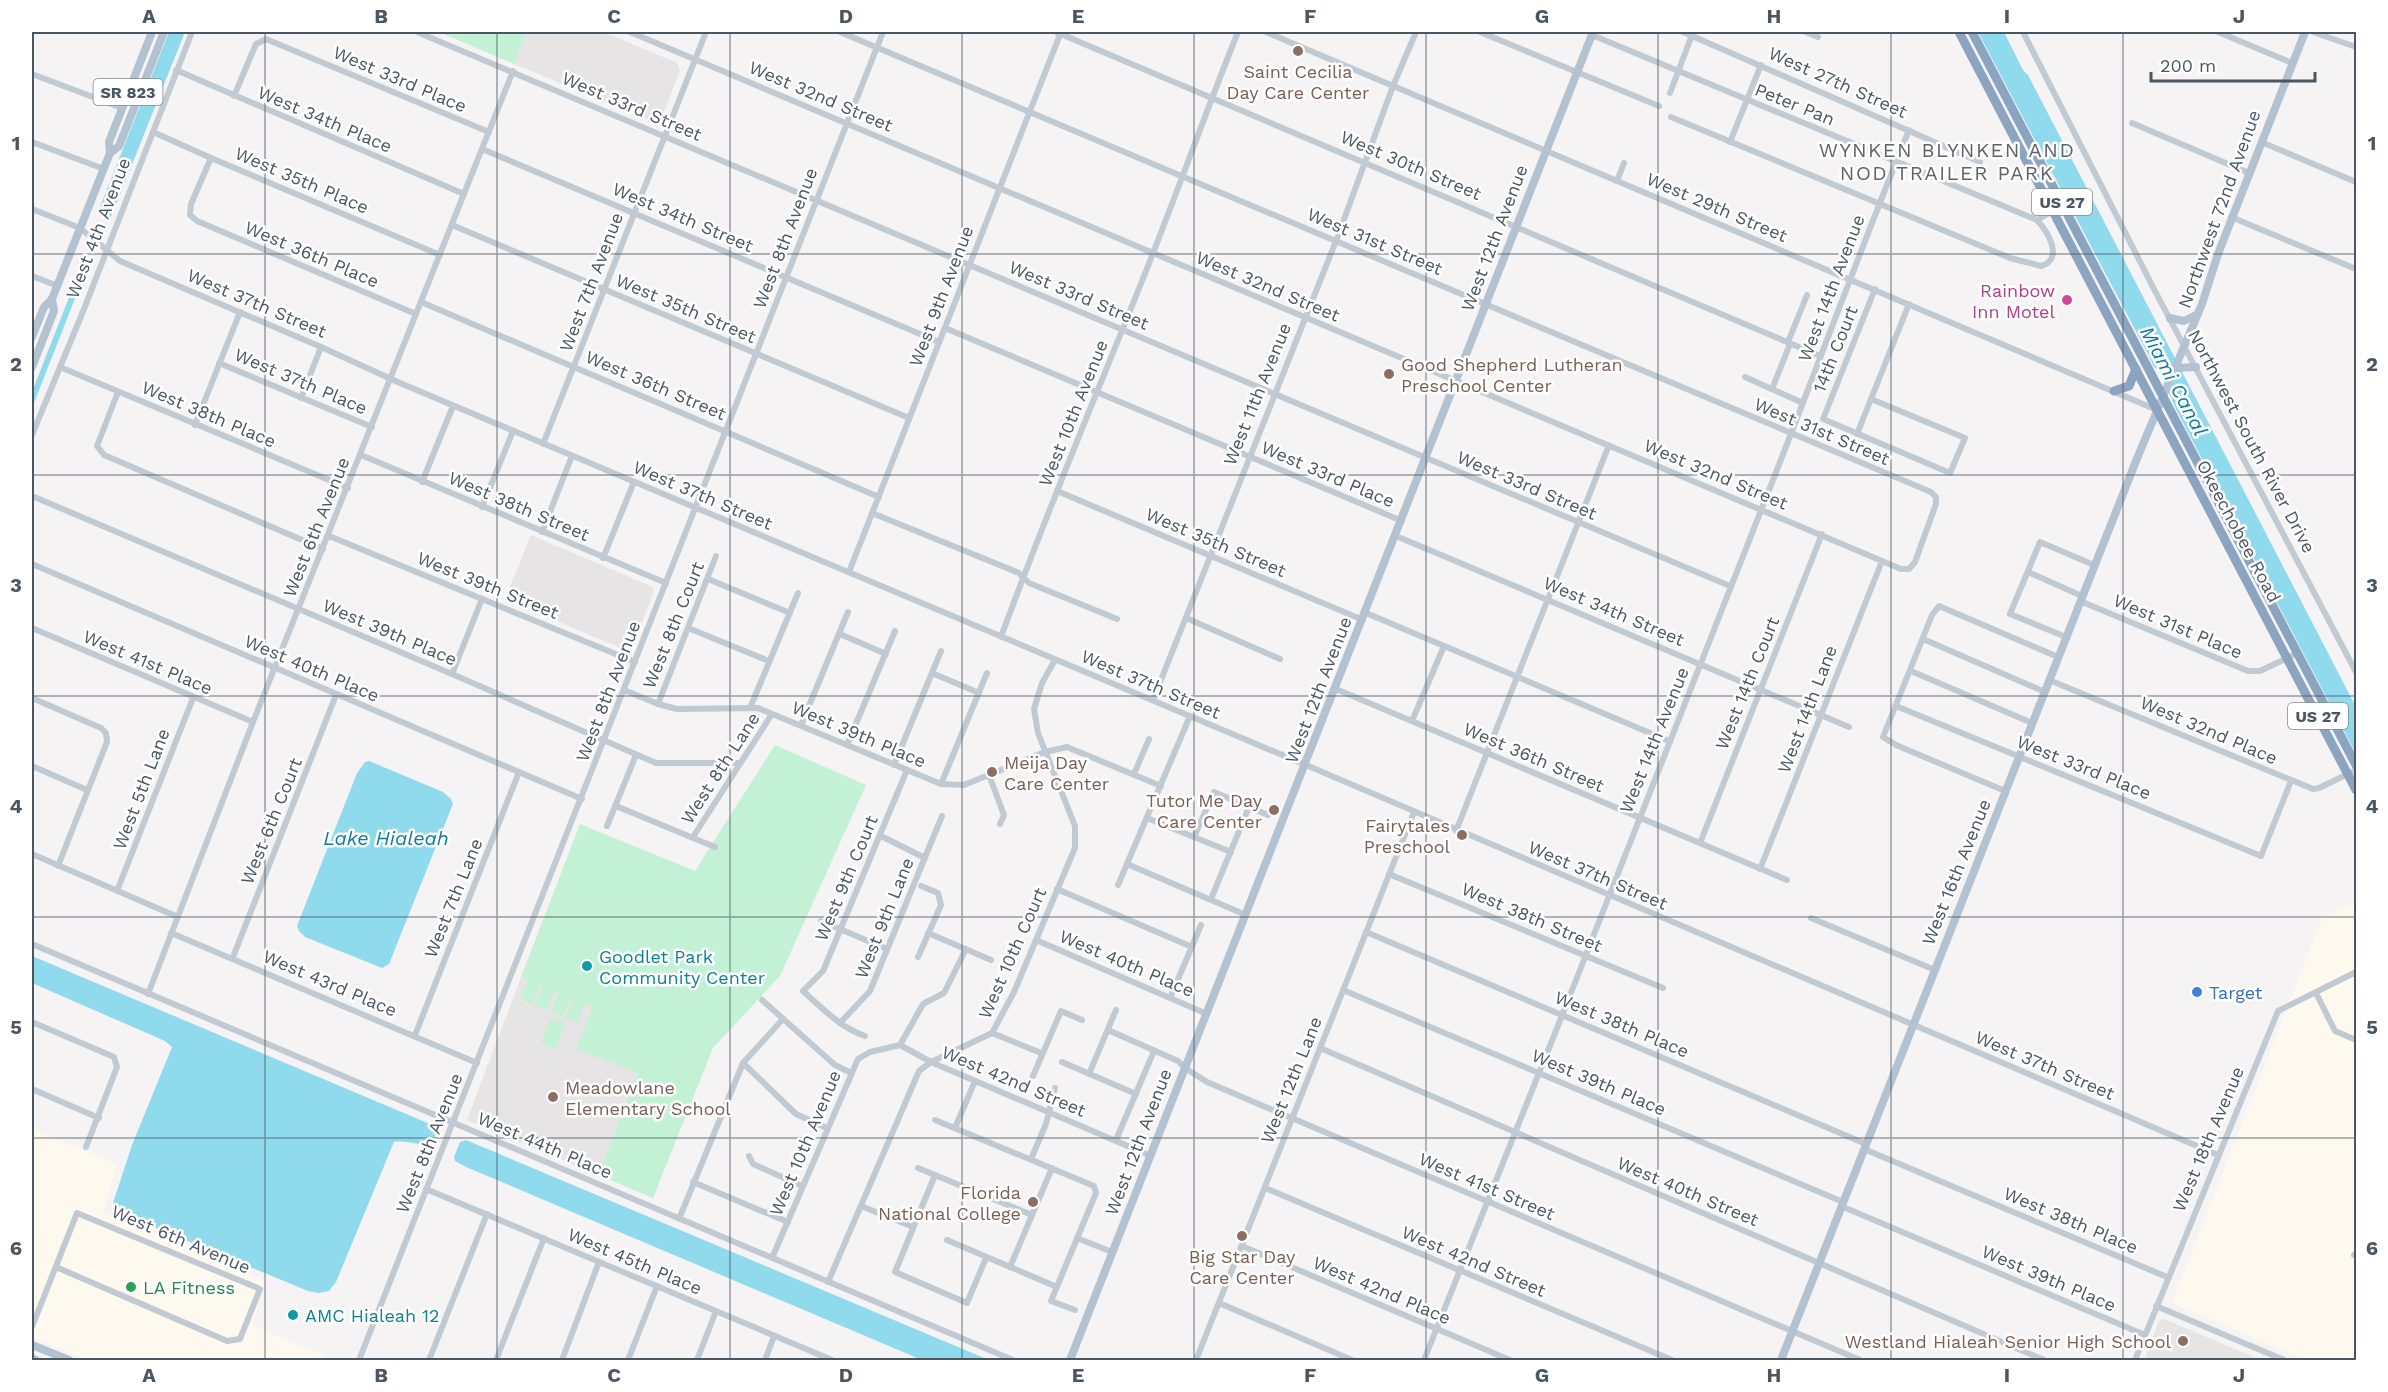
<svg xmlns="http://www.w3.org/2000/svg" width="2388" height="1392" viewBox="0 0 2388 1392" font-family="'Work Sans',sans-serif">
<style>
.commercial{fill:#fdf9ef}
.education{fill:#e6e4e5}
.green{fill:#c3f1d5}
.water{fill:#90daee}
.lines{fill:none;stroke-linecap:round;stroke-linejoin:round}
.canal{stroke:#90daee;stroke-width:6}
.minor{stroke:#c1cad2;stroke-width:6}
.major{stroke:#b3c2d1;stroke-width:8}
.highway{stroke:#8ba5c1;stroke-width:9}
.grid{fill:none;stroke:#4a5661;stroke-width:1.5;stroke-opacity:0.55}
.education-dot{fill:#8d6e63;stroke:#fff;stroke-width:2}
.hotel-dot{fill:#d1479c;stroke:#fff;stroke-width:2}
.culture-dot{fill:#0f9aa8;stroke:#fff;stroke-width:2}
.shop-dot{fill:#3f7fe0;stroke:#fff;stroke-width:2}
.leisure-dot{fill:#2e9e5b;stroke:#fff;stroke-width:2}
.labels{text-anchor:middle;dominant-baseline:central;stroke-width:5;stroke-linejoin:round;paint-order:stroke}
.shield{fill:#fff;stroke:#808990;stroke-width:1.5}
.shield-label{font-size:16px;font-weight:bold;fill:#4a5661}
.education-label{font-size:18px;fill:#785e54;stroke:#fff;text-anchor:end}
.street-label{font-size:18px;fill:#4a5661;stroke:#fff}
.hotel-label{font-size:18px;fill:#b23c85;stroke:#fff;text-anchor:end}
.culture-label{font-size:18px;fill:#0d838f;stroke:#fff;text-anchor:start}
.shop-label{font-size:18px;fill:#366cbe;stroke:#fff;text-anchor:start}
.leisure-label{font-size:18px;fill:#27864d;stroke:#fff;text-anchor:start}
.neighbourhood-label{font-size:20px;letter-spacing:1.5px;fill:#5f6368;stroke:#fff}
.water-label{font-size:20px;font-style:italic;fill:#0c7c9b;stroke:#fff}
.neatline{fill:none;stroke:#4a5661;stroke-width:2}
.grid-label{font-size:20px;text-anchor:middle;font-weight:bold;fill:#4a5661}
</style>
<rect width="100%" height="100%" fill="#f5f3f3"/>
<g class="commercial">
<path d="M2356,901V1360H2307L2172,1303L2322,918Z"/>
<path d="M32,1129L117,1164L103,1212L265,1282L252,1325L324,1356L322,1360H87L32,1337Z"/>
</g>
<g class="education">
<path d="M526,32H604L677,63L680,71L661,119L655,122L514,64Z"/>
<path d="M531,535L653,587L654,592L631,649H623L505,599Z"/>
<path d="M521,977L593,1006L638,1073L598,1175L467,1120Z"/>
<path d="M2164,1319L2261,1360H2144L2159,1321Z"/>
</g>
<g class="green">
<path d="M439,32H526L514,64Z"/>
<path d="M775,745L866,785L780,976L713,1048L653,1198L598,1175L638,1073L576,1049L593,1006L585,1003L577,1023L565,1018L573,998H571L562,1017L551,1012L559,992L554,991L546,1010L535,1005L543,986L540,985L532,1004L520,999L528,980L521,977L580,824L695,871Z"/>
<path d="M551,1018L565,1024L555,1049L541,1043Z"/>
</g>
<g class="water">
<path d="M169,32H185L111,217L98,212Z"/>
<path d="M1978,32H2004L2023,70L2028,75L2356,707V754L2176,409L2159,371L2153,366L2150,358Z"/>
<path d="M369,761L443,792L451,799L453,804L389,964L382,968L305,937L299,931L297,926L357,773L365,762Z"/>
<path d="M32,956L430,1124L438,1129L432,1144C419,1146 407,1140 394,1142L336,1282L329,1291L318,1293L308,1291L118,1212L113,1203L132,1145L172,1047L165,1041L32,983Z"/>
<path d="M466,1140L989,1360H922L466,1167L455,1161L454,1157L460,1142Z"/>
</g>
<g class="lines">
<path class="canal" d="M32,400L83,270"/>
<g class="minor">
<path d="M417,32L1730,586"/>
<path d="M630,32L1901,569H1909L1915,562L1936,504V497L1931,492L840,32"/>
<path d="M1056,32L1820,356"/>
<path d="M1266,32L2157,410"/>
<path d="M1480,32L1659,106"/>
<path d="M1683,32L1980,162"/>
<path d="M1806,32L1818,37"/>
<path d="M2023,32L2156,293L2356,672"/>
<path d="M2218,32L2292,63"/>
<path d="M2313,32L2356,47"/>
<path d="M1592,35L2037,220"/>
<path d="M176,70L464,194"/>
<path d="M32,74L122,108"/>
<path d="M1670,93L1692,35"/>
<path d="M234,96L256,44L266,39L489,132"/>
<path d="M1671,117L2010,258L2041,266C2065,259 2047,231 2037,220"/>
<path d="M2132,123L2249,173"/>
<path d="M153,132L211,158L440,255"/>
<path d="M32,142L104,169"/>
<path d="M1730,142L1761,65"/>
<path d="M2261,142L2356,182"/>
<path d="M482,149L939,342"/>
<path d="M211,158L191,204L190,215L197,221L416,314"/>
<path d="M1617,181L1624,163"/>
<path d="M32,209L80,228L120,261L321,347L400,383L1306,765L2218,1155"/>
<path d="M2231,217L2356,269"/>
<path d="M2037,220L2053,211"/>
<path d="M452,225L909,418"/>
<path d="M32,276L58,286"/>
<path d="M421,302L879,497"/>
<path d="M945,328L1402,521"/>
<path d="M1788,342L1807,295"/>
<path d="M219,363L372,427"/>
<path d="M60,367L348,488"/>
<path d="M1745,377L1803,403"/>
<path d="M1772,389L1790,344"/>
<path d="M118,392L97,446L104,455L323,549"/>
<path d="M301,398L321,347"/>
<path d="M1871,399L1965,438L1950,473L1823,419L1875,289"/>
<path d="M195,425L240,312"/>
<path d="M1857,434L1909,304"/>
<path d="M32,435L84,309L192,32"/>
<path d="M543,444L706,32"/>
<path d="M361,455L666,583"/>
<path d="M422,482L453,406"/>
<path d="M1057,491L1363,620"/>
<path d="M32,496L452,674L656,763H740"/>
<path d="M482,507L513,431"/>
<path d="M872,513L1019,573L1029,583L1117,619"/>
<path d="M542,532L572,456"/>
<path d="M329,536L635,662"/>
<path d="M1396,536L1849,727"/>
<path d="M603,558L634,482"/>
<path d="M32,564L582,799"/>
<path d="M849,572L1061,32"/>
<path d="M2028,572L2082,596"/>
<path d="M708,579L790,613"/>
<path d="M2080,601L2248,671H2260L2298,653"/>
<path d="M1366,613L1669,741"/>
<path d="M1186,618L1280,659"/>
<path d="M32,628L253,722"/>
<path d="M688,628L769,661"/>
<path d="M840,634L886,654"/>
<path d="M1001,637C1044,519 1093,403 1140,286C1174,202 1204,116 1238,32"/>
<path d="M2066,637L2010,614L2040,542L2094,565"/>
<path d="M1923,639L2045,692"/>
<path d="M1911,671L2032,723"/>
<path d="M932,673L979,693"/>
<path d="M452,674L482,599"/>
<path d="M2049,680L2313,789L2319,788L2356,770"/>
<path d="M1336,689L1787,880"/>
<path d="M624,690L658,704L677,709L758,708L941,784L964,785L1045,752L1067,747L1161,786"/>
<path d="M32,698L101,728L106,733L107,742L58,866"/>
<path d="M1153,700L1336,241L1393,86L1416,32"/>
<path d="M658,704L716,556"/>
<path d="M1896,706L2261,856L2291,781"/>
<path d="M750,708L798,593"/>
<path d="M1412,721L1444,646"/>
<path d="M801,725L848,612"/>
<path d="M847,745L895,631"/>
<path d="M894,765L941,651"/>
<path d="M32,766L87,790"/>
<path d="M1134,774L1149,739"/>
<path d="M989,775L1004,815L1000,824"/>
<path d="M941,784L987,673"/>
<path d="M2005,791L1896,745L1883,737L1932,615L1939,606L2058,657"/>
<path d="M616,806L715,847"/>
<path d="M1147,818L1231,852"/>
<path d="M607,826L636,755"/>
<path d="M1456,831L1609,445"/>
<path d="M881,836L925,858"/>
<path d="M693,837L772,714"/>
<path d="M1194,837L1214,792L1268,815"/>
<path d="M1700,843L1822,534"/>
<path d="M32,854L178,917"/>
<path d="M1127,864L1246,915"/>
<path d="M1760,869L1882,561"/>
<path d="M1389,874L1663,988"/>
<path d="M1118,885L1190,716"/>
<path d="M1057,889L1192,947"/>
<path d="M117,891L193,698"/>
<path d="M1211,899L1249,807"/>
<path d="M1811,918L1935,970"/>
<path d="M821,921L887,949"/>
<path d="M1366,932L1866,1144"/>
<path d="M171,933L477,1063"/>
<path d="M928,933L991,960"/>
<path d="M1036,940L1207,1014"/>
<path d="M32,944L1013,1360"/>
<path d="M233,957L336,695"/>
<path d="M918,957L941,905L938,893L921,886"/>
<path d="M1343,990L1843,1202"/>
<path d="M2316,993L2335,1031L2356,1040"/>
<path d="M148,994L253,722L513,71"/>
<path d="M1170,998L1201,925"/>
<path d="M762,1000L835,1065L851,1073"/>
<path d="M32,1022L114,1057L117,1067L86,1147"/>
<path d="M840,1023L870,991L942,816"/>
<path d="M1108,1030L1178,1061L1185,1068L1207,1082L1860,1360"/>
<path d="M992,1033L1041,1053"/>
<path d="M415,1035L519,772"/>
<path d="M865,1036C841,1028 822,1008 803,991L823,971L907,770"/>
<path d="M900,1045L931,1062L1151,1156"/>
<path d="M1320,1048L2044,1360"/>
<path d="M1062,1062L1136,1094"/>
<path d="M743,1063L796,1114L827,1128"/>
<path d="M1089,1074L1116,1010"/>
<path d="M1033,1076L1061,1011L1082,1020"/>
<path d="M32,1089L99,1118"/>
<path d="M935,1120L1094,1186L1096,1193L1051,1301L1075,1310"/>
<path d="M955,1128L975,1081"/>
<path d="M1116,1140L1154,1051"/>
<path d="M1864,1149L2167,1277"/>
<path d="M749,1156L753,1164L802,1186"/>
<path d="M1031,1159L1046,1124L1055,1088"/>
<path d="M918,1168L1032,1215"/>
<path d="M935,1175L895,1272L967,1303L986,1258"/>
<path d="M693,1182L788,1222"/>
<path d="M1265,1188L1672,1360"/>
<path d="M426,1189L832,1360"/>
<path d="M861,1206L913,1227"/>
<path d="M1841,1206L2145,1335"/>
<path d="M679,1219L743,1063L783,1019"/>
<path d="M1077,1238L1112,1252"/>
<path d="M947,1240L1057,1287"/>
<path d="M1242,1246L1510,1360"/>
<path d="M2354,1255L2356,1256"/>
<path d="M772,1258L858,1059L870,1052L900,1045L923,1004L944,993L966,949"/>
<path d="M1010,1267L1052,1168"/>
<path d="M828,1282L919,1071L931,1062L992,1033L1014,992L1075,848V826L1038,733L1034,709L1042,683L1055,660"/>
<path d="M1219,1303L1352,1360"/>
<path d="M2156,1306L2284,1360"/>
<path d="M32,1327L77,1213L260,1289L240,1339L227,1341L56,1267"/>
<path d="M359,1360L883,32"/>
<path d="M429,1360L487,1214"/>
<path d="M496,1360L544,1238"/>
<path d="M562,1360L599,1262"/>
<path d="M628,1360L657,1286"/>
<path d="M697,1360L716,1311"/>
<path d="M765,1360L774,1336"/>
<path d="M1196,1360L1414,812"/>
<path d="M1424,1360C1539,1077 1650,792 1762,508C1812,382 1858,255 1909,130"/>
<path d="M2135,1360L2278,1011L2356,972"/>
</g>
<g class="major">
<path d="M110,153L119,146L164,32"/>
<path d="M2170,318L2184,321L2198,314"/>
<path d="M32,337L44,307L52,299L110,153L109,142L152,32"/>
<path d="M32,367L54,311L52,299"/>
<path d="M2175,368L2196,367"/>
<path d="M32,1345L69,1360"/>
<path d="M32,1358L36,1360"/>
<path d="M1070,1360L1593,32"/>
<path d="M1781,1360L2138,456L2202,304L2218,254L2305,32"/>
</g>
<g class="highway">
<path d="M1959,32L2356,790"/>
<path d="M1972,32L2356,765"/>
<path d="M2114,391L2129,386L2136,369"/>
</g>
</g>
<path class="grid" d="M265,32V1360M497,32V1360M730,32V1360M962,32V1360M1194,32V1360M1426,32V1360M1658,32V1360M1891,32V1360M2123,32V1360M32,254H2356M32,475H2356M32,696H2356M32,917H2356M32,1138H2356"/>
<g class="education-dot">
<circle cx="1298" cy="51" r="6"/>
<circle cx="1389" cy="374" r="6"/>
<circle cx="992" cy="772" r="6"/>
<circle cx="1274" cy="810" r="6"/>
<circle cx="1462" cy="835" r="6"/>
<circle cx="553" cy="1097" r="6"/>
<circle cx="1033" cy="1202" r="6"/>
<circle cx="1242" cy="1236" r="6"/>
<circle cx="2183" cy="1341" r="6"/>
</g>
<circle class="hotel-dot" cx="2067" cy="300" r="6"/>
<g class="culture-dot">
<circle cx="587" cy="966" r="6"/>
<circle cx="293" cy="1315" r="6"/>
</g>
<circle class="shop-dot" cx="2197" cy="992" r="6"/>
<circle class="leisure-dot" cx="131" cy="1287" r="6"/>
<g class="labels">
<g class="shield">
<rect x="93.5" y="79" width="69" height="26" rx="4.5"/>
<rect x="2032" y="189" width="60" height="26" rx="4.5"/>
<rect x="2288" y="703" width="60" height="26" rx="4.5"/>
</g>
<g class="shield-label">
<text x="128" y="92">SR 823</text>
<text x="2062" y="202">US 27</text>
<text x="2318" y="716">US 27</text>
</g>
<g class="education-label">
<text x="1298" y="71" text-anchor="middle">Saint Cecilia<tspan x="1298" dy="21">Day Care Center</tspan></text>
<text x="1401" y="364" text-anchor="start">Good Shepherd Lutheran<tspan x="1401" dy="21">Preschool Center</tspan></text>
<text x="1004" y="762" text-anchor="start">Meija Day<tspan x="1004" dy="21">Care Center</tspan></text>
<text x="1262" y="800">Tutor Me Day<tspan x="1262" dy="21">Care Center</tspan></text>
<text x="1450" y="825">Fairytales<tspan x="1450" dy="21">Preschool</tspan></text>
<text x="565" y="1087" text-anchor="start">Meadowlane<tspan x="565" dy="21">Elementary School</tspan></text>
<text x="1021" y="1192">Florida<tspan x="1021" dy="21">National College</tspan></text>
<text x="1242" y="1256" text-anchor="middle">Big Star Day<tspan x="1242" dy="21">Care Center</tspan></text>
<text x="2171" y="1341">Westland Hialeah Senior High School</text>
</g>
<g class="street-label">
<text transform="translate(400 79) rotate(23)">West 33rd Place</text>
<text transform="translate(1838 82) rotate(24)">West 27th Street</text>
<text transform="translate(821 96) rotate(23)">West 32nd Street</text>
<text transform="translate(1795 104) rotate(22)">Peter Pan</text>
<text transform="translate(632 106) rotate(23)">West 33rd Street</text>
<text transform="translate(325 119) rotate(23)">West 34th Place</text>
<text transform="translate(1411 165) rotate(23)">West 30th Street</text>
<text transform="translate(302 180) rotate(23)">West 35th Place</text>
<text transform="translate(1717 207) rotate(23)">West 29th Street</text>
<text transform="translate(2219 209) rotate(-70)">Northwest 72nd Avenue</text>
<text transform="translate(683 217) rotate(23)">West 34th Street</text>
<text transform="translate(98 228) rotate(-69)">West 4th Avenue</text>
<text transform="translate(785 238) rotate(-69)">West 8th Avenue</text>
<text transform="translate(1494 238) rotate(-69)">West 12th Avenue</text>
<text transform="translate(1375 241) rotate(23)">West 31st Street</text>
<text transform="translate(312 254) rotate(23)">West 36th Place</text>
<text transform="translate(591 282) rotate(-69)">West 7th Avenue</text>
<text transform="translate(1268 286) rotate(23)">West 32nd Street</text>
<text transform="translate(1831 288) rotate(-69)">West 14th Avenue</text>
<text transform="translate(1079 295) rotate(23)">West 33rd Street</text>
<text transform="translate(941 296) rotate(-69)">West 9th Avenue</text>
<text transform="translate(257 303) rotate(23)">West 37th Street</text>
<text transform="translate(686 308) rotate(23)">West 35th Street</text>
<text transform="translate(1835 349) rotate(-68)">14th Court</text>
<text transform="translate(301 381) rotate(23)">West 37th Place</text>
<text transform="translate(656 385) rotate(23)">West 36th Street</text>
<text transform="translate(1257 394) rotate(-68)">West 11th Avenue</text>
<text transform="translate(1073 413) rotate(-68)">West 10th Avenue</text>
<text transform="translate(209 414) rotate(23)">West 38th Place</text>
<text transform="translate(1822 431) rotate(23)">West 31st Street</text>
<text transform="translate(2252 441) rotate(62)">Northwest South River Drive</text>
<text transform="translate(1328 474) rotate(23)">West 33rd Place</text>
<text transform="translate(1716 474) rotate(23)">West 32nd Street</text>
<text transform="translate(1527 485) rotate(23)">West 33rd Street</text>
<text transform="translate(703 495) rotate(23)">West 37th Street</text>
<text transform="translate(519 506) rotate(23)">West 38th Street</text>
<text transform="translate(316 527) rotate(-68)">West 6th Avenue</text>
<text transform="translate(2239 531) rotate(62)">Okeechobee Road</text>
<text transform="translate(1216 542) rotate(23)">West 35th Street</text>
<text transform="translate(488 585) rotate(22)">West 39th Street</text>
<text transform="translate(1614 611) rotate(23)">West 34th Street</text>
<text transform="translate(673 625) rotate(-68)">West 8th Court</text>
<text transform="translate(2178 626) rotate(23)">West 31st Place</text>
<text transform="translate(390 632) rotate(23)">West 39th Place</text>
<text transform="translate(148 662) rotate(23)">West 41st Place</text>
<text transform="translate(312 668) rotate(23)">West 40th Place</text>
<text transform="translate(1747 683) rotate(-68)">West 14th Court</text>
<text transform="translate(1151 684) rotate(23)">West 37th Street</text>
<text transform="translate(1318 690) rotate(-69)">West 12th Avenue</text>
<text transform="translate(608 691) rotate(-69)">West 8th Avenue</text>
<text transform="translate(1807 709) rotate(-69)">West 14th Lane</text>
<text transform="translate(2209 730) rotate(23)">West 32nd Place</text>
<text transform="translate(859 734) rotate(23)">West 39th Place</text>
<text transform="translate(1654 740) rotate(-68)">West 14th Avenue</text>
<text transform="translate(1534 757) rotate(23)">West 36th Street</text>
<text transform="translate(2084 767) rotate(22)">West 33rd Place</text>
<text transform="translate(720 768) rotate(-57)">West 8th Lane</text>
<text transform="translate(141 789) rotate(-69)">West 5th Lane</text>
<text transform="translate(271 821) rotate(-68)">West 6th Court</text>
<text transform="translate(1956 872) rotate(-68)">West 16th Avenue</text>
<text transform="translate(1598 875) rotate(23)">West 37th Street</text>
<text transform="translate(846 878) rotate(-67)">West 9th Court</text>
<text transform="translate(453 898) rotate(-68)">West 7th Lane</text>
<text transform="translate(1532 917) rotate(23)">West 38th Street</text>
<text transform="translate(884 918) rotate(-68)">West 9th Lane</text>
<text transform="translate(1012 953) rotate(-66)">West 10th Court</text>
<text transform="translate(1127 963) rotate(23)">West 40th Place</text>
<text transform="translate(330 983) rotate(23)">West 43rd Place</text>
<text transform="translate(1622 1024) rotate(23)">West 38th Place</text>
<text transform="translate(2045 1065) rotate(23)">West 37th Street</text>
<text transform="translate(1291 1080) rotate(-68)">West 12th Lane</text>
<text transform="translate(1014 1081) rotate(23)">West 42nd Street</text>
<text transform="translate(1599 1082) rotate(23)">West 39th Place</text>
<text transform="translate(2208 1139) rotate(-67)">West 18th Avenue</text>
<text transform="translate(1138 1142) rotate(-69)">West 12th Avenue</text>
<text transform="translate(429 1143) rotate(-68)">West 8th Avenue</text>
<text transform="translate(805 1143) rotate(-67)">West 10th Avenue</text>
<text transform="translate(545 1145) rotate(23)">West 44th Place</text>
<text transform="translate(1487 1186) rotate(23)">West 41st Street</text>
<text transform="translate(1688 1191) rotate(23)">West 40th Street</text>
<text transform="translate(2071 1220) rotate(23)">West 38th Place</text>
<text transform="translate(181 1239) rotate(23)">West 6th Avenue</text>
<text transform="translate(635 1261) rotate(23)">West 45th Place</text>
<text transform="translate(1474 1261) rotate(23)">West 42nd Street</text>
<text transform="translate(2049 1278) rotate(23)">West 39th Place</text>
<text transform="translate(1382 1290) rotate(23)">West 42nd Place</text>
</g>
<g class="hotel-label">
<text x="2055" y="290">Rainbow<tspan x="2055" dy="21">Inn Motel</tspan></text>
</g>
<g class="culture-label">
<text x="599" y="956">Goodlet Park<tspan x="599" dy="21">Community Center</tspan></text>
<text x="305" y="1315">AMC Hialeah 12</text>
</g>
<g class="shop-label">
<text x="2209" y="992">Target</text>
</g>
<g class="leisure-label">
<text x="143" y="1287">LA Fitness</text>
</g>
<g class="neighbourhood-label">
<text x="1947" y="150">WYNKEN BLYNKEN AND<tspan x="1947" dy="23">NOD TRAILER PARK</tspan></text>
</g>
<g class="water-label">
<text transform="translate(2174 381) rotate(62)">Miami Canal</text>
<text x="386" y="838">Lake Hialeah</text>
</g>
</g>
<rect width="2388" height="1392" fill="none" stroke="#ffffff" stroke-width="66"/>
<path d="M2151 72v9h164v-9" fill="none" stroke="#4a5661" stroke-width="3"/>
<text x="2160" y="72" font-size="18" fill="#4a5661" stroke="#ffffff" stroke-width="4.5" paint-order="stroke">200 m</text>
<rect x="33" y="33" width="2322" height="1326" class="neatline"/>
<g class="grid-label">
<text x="149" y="23">A</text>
<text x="381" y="23">B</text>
<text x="614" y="23">C</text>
<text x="846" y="23">D</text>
<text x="1078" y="23">E</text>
<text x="1310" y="23">F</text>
<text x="1542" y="23">G</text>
<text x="1774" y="23">H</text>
<text x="2007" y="23">I</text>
<text x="2239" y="23">J</text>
<text x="16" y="150">1</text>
<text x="2372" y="150">1</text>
<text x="16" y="371">2</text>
<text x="2372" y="371">2</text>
<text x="16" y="592">3</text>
<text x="2372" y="592">3</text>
<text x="16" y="813">4</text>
<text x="2372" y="813">4</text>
<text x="16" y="1034">5</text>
<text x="2372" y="1034">5</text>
<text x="16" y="1255">6</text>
<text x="2372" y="1255">6</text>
<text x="149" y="1382">A</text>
<text x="381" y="1382">B</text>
<text x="614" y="1382">C</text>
<text x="846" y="1382">D</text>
<text x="1078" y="1382">E</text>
<text x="1310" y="1382">F</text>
<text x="1542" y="1382">G</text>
<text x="1774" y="1382">H</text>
<text x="2007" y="1382">I</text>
<text x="2239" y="1382">J</text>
</g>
</svg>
